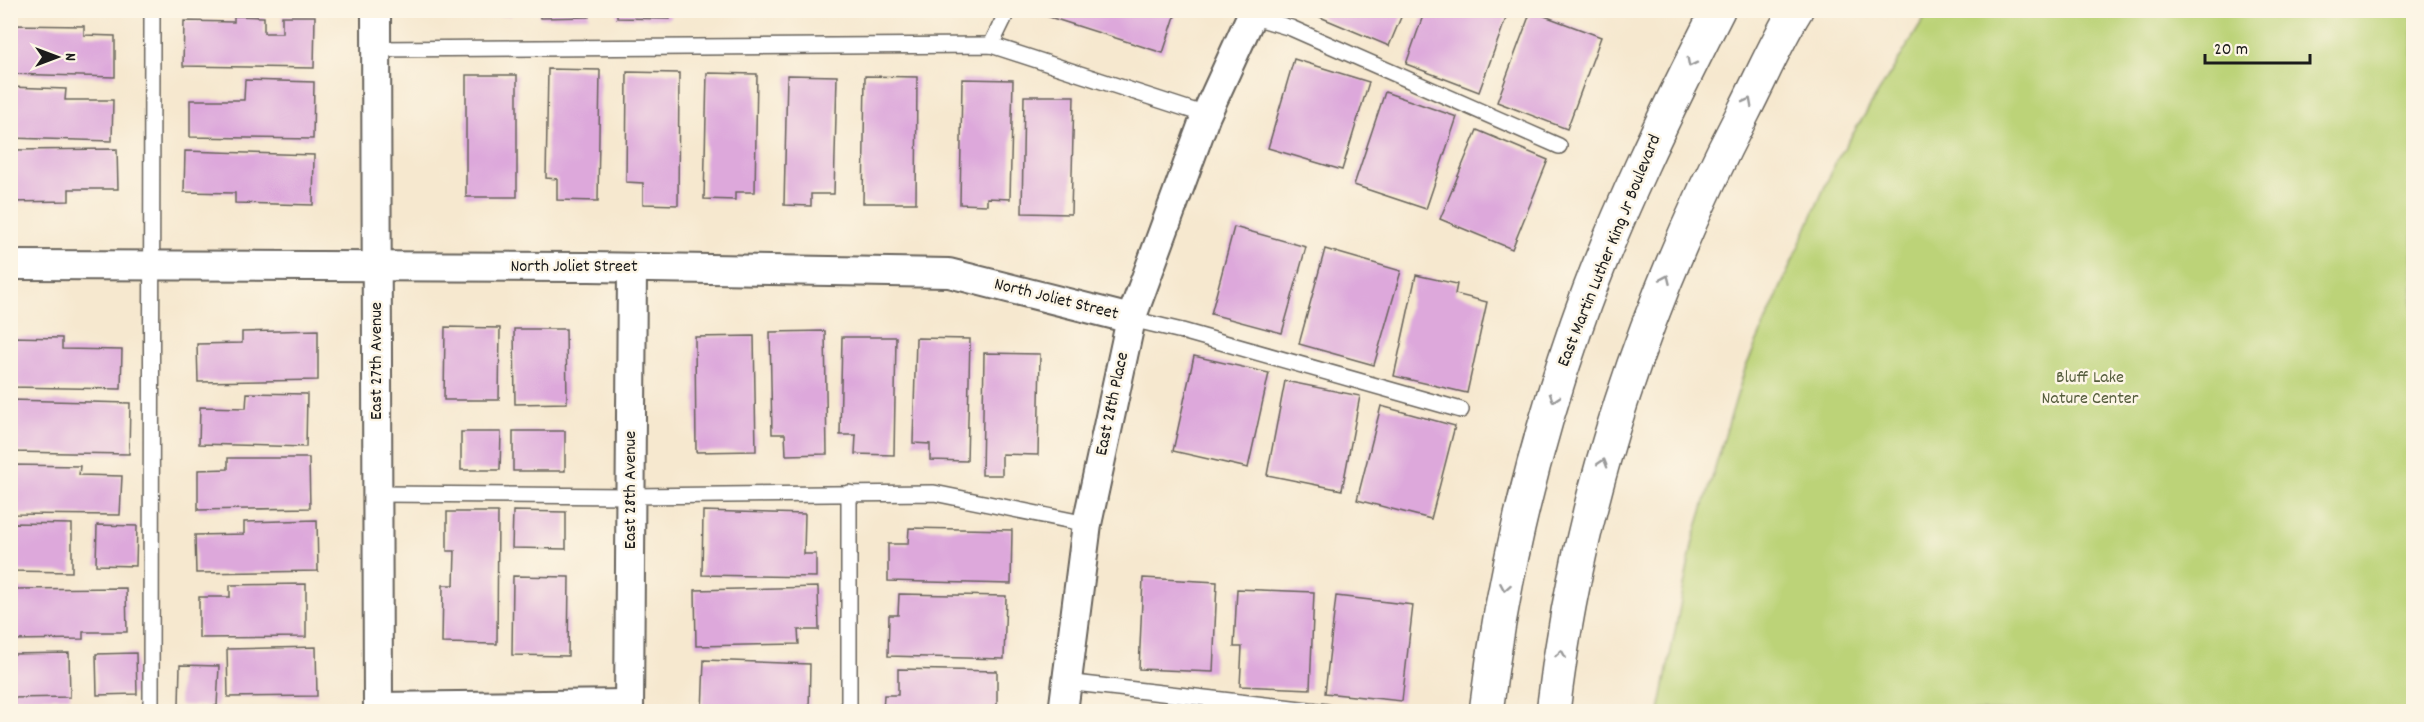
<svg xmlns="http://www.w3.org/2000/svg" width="2424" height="722" viewBox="0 0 2424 722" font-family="Dekko,sans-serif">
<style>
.green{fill:#bcd378;stroke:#6c784a;stroke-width:1.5}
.building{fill:#dda8db}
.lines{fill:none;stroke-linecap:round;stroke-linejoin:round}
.service-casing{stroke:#68635b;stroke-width:18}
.minor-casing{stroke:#68635b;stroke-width:32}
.secondary-casing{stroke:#68635b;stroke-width:36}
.service{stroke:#fff;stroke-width:15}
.minor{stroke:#fff;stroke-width:28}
.secondary{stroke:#fff;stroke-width:33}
.oneway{stroke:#999}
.labels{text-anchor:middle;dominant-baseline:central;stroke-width:5;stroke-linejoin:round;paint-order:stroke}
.street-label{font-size:18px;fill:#1c1c1c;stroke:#fcf5e5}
.park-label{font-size:18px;fill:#545c3c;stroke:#fcf5e5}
</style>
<rect width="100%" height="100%" fill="#fcf5e5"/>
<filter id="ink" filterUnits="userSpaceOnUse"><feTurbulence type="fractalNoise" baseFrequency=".0167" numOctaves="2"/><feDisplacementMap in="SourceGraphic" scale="12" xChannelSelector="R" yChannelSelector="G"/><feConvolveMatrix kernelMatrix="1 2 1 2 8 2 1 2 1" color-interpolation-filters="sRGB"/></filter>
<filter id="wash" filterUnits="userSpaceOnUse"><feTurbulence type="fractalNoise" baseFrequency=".008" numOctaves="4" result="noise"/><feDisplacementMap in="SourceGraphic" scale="24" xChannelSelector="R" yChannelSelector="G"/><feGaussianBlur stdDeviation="1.35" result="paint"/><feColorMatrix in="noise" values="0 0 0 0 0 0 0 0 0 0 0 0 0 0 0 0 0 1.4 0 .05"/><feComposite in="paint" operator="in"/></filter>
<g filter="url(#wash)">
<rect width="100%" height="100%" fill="#f6e8cf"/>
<path class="green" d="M1929,11H2413V711H1659L1693,541L1745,369L1836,161Z"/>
<g id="blocks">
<g class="building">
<path d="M465,10H510V16L465,15Z"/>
<path d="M539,10H589V17L540,18Z"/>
<path d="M617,10H670V19L617,18Z"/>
<path d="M1045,10H1177L1163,53L1043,15Z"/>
<path d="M1323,10H1404L1389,46L1320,17Z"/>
<path d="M1425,10H1509L1479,92L1406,64Z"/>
<path d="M1531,11L1601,37L1567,129L1497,102Z"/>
<path d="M234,16L264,17V33H282V16H315L314,68L183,66L184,21L234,22Z"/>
<path d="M10,25L84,26V35L115,36V77L10,74Z"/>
<path d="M1294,59L1369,82L1342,170L1268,148Z"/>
<path d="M548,69L600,70L598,201L557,200V179L546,178Z"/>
<path d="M627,72L679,73L678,205L643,204V183L626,182Z"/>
<path d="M707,73L757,74L755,192H735V200L704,199Z"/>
<rect x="466" y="75" width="51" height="122"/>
<path d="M787,75L837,76L834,194H811V206L784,205Z"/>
<path d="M865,76L917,77L916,203H863Z"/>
<path d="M962,79L1013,80L1010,199L987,198V205L960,204Z"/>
<path d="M245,80L314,82L313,139L190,137V100H244Z"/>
<path d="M10,87L66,89L65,100H113L112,141L10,138Z"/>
<path d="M1385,92L1457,117L1426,209L1354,185Z"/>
<path d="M1024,96H1074L1071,214L1022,213Z"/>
<path d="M1477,130L1548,160L1512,249L1440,219Z"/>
<path d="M117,149L118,189H69V201L10,202V150Z"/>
<path d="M185,151L314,155L313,205L235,203V193L184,192Z"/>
<path d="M1234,227L1306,247L1282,333L1211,314Z"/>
<path d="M1325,249L1401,271L1374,365L1299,344Z"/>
<path d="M1416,275L1457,284L1455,294L1487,302L1467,393L1394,376Z"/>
<path d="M445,327L500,328L499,400H444Z"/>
<path d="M514,329H566L567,403L515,404Z"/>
<path d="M318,330V380L198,382L197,344L242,343V332Z"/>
<path d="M825,331L827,454L786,455L785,434H772L770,332Z"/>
<path d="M754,336L756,451L696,452L695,337Z"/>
<path d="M10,337L62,338V349L122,350L121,389L10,387Z"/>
<path d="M842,337H896L894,455L855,454L856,435H840Z"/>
<path d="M916,338L970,339L967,461L930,460V444L913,443Z"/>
<path d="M984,353L1040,354L1038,455L1002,454V475H982Z"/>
<path d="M1194,356L1269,373L1248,468L1173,451Z"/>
<path d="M1285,381L1360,396L1342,490L1267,475Z"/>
<path d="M247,393L307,394L306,447L199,444L200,407L246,408Z"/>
<path d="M10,400L130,403L129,454L10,452Z"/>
<path d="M1381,406L1455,426L1431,519L1357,500Z"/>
<rect x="513" y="431" width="52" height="40"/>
<path d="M461,432H501L500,470H461Z"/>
<path d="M228,458H309L310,508L198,510V470L228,469Z"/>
<path d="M10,465L80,466L79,475L122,476L120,515L10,514Z"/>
<path d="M513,511L566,512V549L512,548Z"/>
<path d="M703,511L805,514L804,554H816V577L702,575Z"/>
<path d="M447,512H498L497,644L442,643L443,585H454L455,551H447Z"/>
<path d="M317,520L318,571L196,573L195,535L244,534V522Z"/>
<path d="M10,523L72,524V572L10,571Z"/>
<path d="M97,525L137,526L136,566L96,565Z"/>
<path d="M909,528L1012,530L1011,584L888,581V544H908Z"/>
<path d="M513,576L569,577L568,656L512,655Z"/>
<path d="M1143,578L1217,582L1213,672L1139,669Z"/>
<path d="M306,584V637L199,638V597H230V585Z"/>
<path d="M818,587L819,630H798L799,644L696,646L695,590Z"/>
<path d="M126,588L127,632H83V639L10,640V589Z"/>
<path d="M1237,589L1314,592L1310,689L1240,686L1242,647H1234Z"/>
<path d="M899,594L1006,596L1004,659L888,656L889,615H898Z"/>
<path d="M1336,596L1413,605L1402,701L1325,693Z"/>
<path d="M316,647L317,696L228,697L227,649Z"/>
<path d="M69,653L70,697L10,698V654Z"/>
<path d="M136,653L137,694L97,695L96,654Z"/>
<path d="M704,660L810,664L809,712H702Z"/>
<path d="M180,665L219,666L217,706L179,705Z"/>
<path d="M898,669L997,671V712H883L884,695H898Z"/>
</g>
</g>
</g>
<g filter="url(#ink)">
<use href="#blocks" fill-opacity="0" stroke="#68635b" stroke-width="1.5"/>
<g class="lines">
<defs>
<g id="service">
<path d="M1251,16L1291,28L1559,146"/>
<path d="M991,45L1008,10"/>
<path d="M376,49L991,45L1206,115"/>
<path d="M1131,319L1182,331L1461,410"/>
<path d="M378,494L631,496L934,493L1087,524"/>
<path d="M1066,682L1327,712"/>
<path d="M151,712L152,10"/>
<path d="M849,712V493"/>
</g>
<g id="minor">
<path d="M376,10L378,712"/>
<path d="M10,265L589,267L949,273L1131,319"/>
<path d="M378,707L629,704"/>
<path d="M629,712L632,268"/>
<path d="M1063,712L1087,524L1131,319L1206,115L1254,10"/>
</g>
<g id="secondary">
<path d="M1486,712C1502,579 1533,450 1577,324C1615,216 1666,112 1718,10"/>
<path d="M1553,712C1577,502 1647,297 1744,111C1761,78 1776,42 1796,10"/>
</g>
</defs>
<use href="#service" class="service-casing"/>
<use href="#minor" class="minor-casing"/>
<use href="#secondary" class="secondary-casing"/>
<use href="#service" class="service"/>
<use href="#minor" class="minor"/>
<use href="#secondary" class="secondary"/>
</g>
<defs><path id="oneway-chevron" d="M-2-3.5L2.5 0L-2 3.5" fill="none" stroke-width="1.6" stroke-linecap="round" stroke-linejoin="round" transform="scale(1.5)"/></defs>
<g class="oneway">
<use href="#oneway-chevron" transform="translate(1691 63) rotate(117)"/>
<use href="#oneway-chevron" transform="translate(1748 102) rotate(-62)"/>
<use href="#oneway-chevron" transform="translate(1666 279) rotate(-66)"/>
<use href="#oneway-chevron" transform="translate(1554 398) rotate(108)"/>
<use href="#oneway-chevron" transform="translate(1603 463) rotate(-73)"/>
<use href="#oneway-chevron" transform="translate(1505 587) rotate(100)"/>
<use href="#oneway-chevron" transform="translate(1561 654) rotate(-81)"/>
</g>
</g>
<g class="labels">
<g class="street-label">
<text transform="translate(1610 251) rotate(-68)">East Martin Luther King Jr Boulevard</text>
<text x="574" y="267">North Joliet Street</text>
<text transform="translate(1056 300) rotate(14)">North Joliet Street</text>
<text transform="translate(377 361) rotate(-90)">East 27th Avenue</text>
<text transform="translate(1113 404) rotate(-78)">East 28th Place</text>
<text transform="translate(631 490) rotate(-90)">East 28th Avenue</text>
</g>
<g class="park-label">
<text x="2090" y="378">Bluff Lake<tspan x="2090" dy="21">Nature Center</tspan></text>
</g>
</g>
<rect width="2424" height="722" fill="none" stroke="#fcf5e5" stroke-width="36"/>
<g transform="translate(57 57) rotate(90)" stroke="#fcf5e5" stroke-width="4.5" paint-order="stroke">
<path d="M0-4.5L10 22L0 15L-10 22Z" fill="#1c1c1c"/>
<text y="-9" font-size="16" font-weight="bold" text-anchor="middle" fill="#1c1c1c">N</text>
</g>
<path d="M2205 54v9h105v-9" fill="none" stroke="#1c1c1c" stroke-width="3"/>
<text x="2214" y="54" font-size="18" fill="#1c1c1c" stroke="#fcf5e5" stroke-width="4.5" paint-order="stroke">20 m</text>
</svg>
